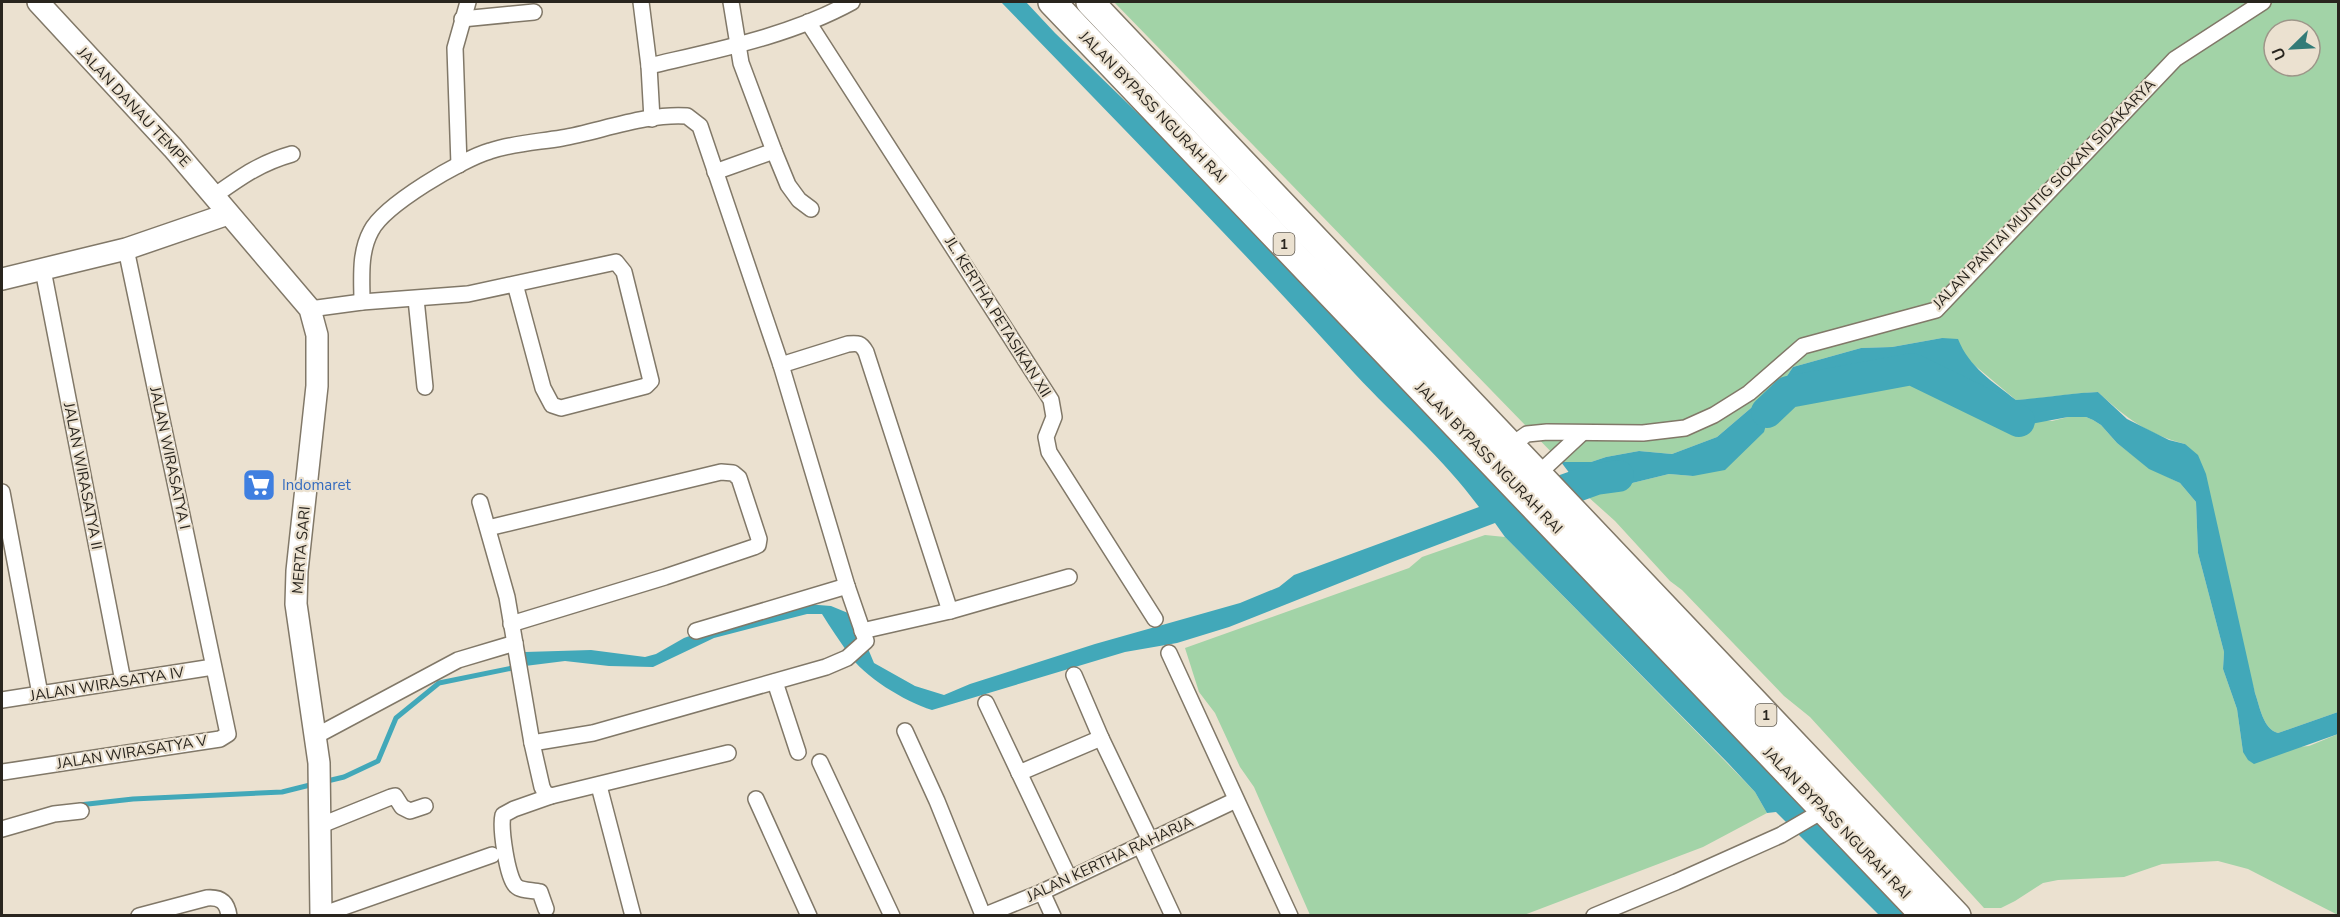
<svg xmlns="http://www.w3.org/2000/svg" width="2340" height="917" viewBox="0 0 2340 917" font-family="'Nunito Sans',sans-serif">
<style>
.green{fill:#a2d3a7;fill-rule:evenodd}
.water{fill:#42a8b9}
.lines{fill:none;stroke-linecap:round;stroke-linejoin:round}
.stream{stroke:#42a8b9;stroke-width:5}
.river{stroke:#42a8b9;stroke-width:32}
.street-casing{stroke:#817868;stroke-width:18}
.secondary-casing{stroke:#817868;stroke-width:24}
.highway-casing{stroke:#817868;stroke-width:30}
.street{stroke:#fff;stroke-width:15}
.secondary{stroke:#fff;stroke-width:21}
.highway{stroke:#fff;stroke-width:27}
.labels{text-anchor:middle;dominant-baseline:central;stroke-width:4.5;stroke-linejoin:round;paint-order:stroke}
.shield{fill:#ebe1d0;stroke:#635d53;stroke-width:1.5}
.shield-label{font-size:14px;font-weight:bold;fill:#29251e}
.street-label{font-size:15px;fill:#29251e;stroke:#ebe1d0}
.shop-label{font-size:15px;fill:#366cbe;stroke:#ebe1d0;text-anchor:start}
</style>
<rect width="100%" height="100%" fill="#ebe1d0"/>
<g class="green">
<path d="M1114,2H2338V712L2278,733C2263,729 2260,707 2255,693L2185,444C2147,434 2126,418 2098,392C2070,393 2044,399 2016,400L1942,338L1892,347L1861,348L1793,367L1785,379L1717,437L1672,454L1639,451L1606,457L1591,462H1561ZM2274,30H2310V66H2274Z"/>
<path d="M1938,369C1962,378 1976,397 1993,416L2052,421L2068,417H2086L2093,420L2101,425L2117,443L2149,468L2180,483L2196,502L2198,553L2224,652L2223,669L2237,709L2243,752L2309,746L2338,734V915L2248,869L2218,861L2162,864L2124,877L2058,880L2043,883L2015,901L2001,908H1984L1810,717L1784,696L1682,590L1670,581L1615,521L1586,495L1589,488L1596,486H1620L1669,474L1693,476L1766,425L1784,404L1812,381Z"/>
<path d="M1485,535L1505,537L1727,763L1755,792L1767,813L1703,847L1524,915H1310L1254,787L1240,767L1215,713L1199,692L1185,648L1409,568L1422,557Z"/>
</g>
<g class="water">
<path d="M1001,2H1026L1055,33L1152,127L1389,375L1506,493L1525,518L1593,586L1906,915H1879L1776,812L1767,813L1755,792L1728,763L1505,537L1495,523L1395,561L1229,627L1177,643L1125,652L932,710C904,701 864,677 848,653C839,640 830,627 822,614H807L714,638L653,667L609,666L565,661L525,666V652L591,650L645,657L656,654L684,638L706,630L806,604L831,606L848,613L861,632L874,663L915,686L944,695L970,684L1095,644L1240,603L1279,587L1294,575L1479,507C1443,458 1396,418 1355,374C1240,247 1120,125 1001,2Z"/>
<path d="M1942,338L1958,339C1969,367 1993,382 2016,400C2044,398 2070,393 2098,392L2127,419L2169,440L2185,444L2198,455L2206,474L2255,693C2260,707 2263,729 2278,733L2338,712V734L2254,764L2248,760L2243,752L2237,709L2223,669L2224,652L2198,553L2196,502L2180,483L2149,469L2117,443L2101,425L2093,420L2086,417H2068L2015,427L1993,416L1954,375L1938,369L1812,381L1784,404L1766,425L1764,432L1725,470L1693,476L1669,474L1620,486H1596L1589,488L1586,495L1561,462H1591L1606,457L1639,451L1672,454L1717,437L1785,379L1793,367L1861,348L1892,347Z"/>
</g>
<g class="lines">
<g class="stream">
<path d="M323,782L344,777L378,761L396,718L439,683L517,667"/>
<path d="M79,805L133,799L282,792L314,784"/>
</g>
<g class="river">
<path d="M1767,412L1788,392L1912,369L2019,421"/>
<path d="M1529,503L1596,479L1618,476"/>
</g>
<defs>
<g id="street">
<path d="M641,2L649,66L652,119"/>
<path d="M731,2L741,63L774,151L788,185L799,200L811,209"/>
<path d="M462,19L534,12"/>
<path d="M808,22L1051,400L1054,417L1046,437L1049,452L1155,619"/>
<path d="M649,66C717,50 790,36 852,2"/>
<path d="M459,165L455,48L468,2"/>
<path d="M715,172L774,151"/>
<path d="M214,196C241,177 260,163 292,154"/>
<path d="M43,270L123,681"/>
<path d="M416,299L425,387"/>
<path d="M362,302C362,279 359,253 371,231C384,205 462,159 490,151C514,143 538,142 562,138C601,131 648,113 687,116L700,126L781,365L847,586L866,641L847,658L826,667L593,733L532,743"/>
<path d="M310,309L362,302L468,294L616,262L624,272L651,381L646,386L561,408L552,405L543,388L515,284"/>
<path d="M781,365L848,344C858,343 861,343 866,352L950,611"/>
<path d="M1510,446L1527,434L1547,432L1643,433L1685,428L1714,415L1749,393L1803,346L1936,310L2175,59L2263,2"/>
<path d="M1538,474L1581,434"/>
<path d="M2,492L40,694"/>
<path d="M480,502L507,597L532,743L542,787L545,793L551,796"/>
<path d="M488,528L721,472L733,473L739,478L759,539L758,545L754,547L665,577L511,624"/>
<path d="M696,631L847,586"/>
<path d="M862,631L950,611L1069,577"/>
<path d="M1169,653L1290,916"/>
<path d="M1074,675L1101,738L1150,840"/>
<path d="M775,682L798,752"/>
<path d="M2,700L213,667"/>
<path d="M986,703L1069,878"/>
<path d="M905,731L937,801L983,915"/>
<path d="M314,737L458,660L515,643"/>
<path d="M820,762L892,916"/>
<path d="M3,772L220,739L228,734L126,249"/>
<path d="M1019,773L1101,738"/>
<path d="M599,786L633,916"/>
<path d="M756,799L809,916"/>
<path d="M319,826L391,797L395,796L402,807L410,811L425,806"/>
<path d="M2,829L54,814L81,811"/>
<path d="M1140,845L1173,916"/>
<path d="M1042,892L1053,916"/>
<path d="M546,909L540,892C533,890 521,891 516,886C507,878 500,827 503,815L514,809L551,796L728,753"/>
<path d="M321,915L492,855"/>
<path d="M139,916L207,898C220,897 227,901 229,916"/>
<path d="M983,916L1042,892L1236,800"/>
<path d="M1594,916L1676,882L1781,835L1824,810"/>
</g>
<g id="secondary">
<path d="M38,2L173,148L310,309L317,335V386L297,571L296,604L319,763L321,916"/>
<path d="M2,279L126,249L228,214"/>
</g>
<g id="highway">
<path d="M1052,2L1925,916"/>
<path d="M1090,2L1957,916"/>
</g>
</defs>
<use href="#street" class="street-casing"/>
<use href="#secondary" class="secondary-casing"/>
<use href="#highway" class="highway-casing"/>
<use href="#street" class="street"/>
<use href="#secondary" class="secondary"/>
<use href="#highway" class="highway"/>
</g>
<defs>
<symbol id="supermarket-square" viewBox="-11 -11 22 22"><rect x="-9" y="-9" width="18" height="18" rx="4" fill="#3f7fe0" stroke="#ebe1d0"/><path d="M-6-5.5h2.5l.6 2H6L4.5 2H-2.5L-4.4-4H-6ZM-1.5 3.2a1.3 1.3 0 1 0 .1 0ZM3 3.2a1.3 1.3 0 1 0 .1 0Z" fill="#fff"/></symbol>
</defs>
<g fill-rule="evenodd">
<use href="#supermarket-square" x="240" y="466" width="38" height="38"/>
</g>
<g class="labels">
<g class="shield">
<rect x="1273.5" y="233" width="21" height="22" rx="4.5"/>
<rect x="1755.5" y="704" width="21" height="22" rx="4.5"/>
</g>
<g class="shield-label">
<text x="1284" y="244">1</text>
<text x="1766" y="715">1</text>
</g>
<g class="street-label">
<text transform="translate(134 107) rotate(47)">JALAN DANAU TEMPE</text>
<text transform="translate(1153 107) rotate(46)">JALAN BYPASS NGURAH RAI</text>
<text transform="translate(2044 194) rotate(-46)">JALAN PANTAI MUNTIG SIOKAN SIDAKARYA</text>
<text transform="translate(998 317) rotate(58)">JL. KERTHA PETASIKAN XII</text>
<text transform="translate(170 458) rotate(78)">JALAN WIRASATYA I</text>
<text transform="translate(1489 458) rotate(46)">JALAN BYPASS NGURAH RAI</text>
<text transform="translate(83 476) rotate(79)">JALAN WIRASATYA II</text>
<text transform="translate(301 550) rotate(-85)">MERTA SARI</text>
<text transform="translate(107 684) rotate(-9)">JALAN WIRASATYA IV</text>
<text transform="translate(132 752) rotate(-9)">JALAN WIRASATYA V</text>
<text transform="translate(1837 823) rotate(46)">JALAN BYPASS NGURAH RAI</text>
<text transform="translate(1110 859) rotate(-25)">JALAN KERTHA RAHARJA</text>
</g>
<g class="shop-label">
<text x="282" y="485">Indomaret</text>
</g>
</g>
<rect width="2340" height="917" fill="none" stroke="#29251e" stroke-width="6"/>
<g transform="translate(2292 48) rotate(246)"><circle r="28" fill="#ebe1d0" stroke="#9d9689" stroke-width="1.5"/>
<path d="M0-4.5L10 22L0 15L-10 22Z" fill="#337b77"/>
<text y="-9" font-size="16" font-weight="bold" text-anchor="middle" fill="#29251e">U</text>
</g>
</svg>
